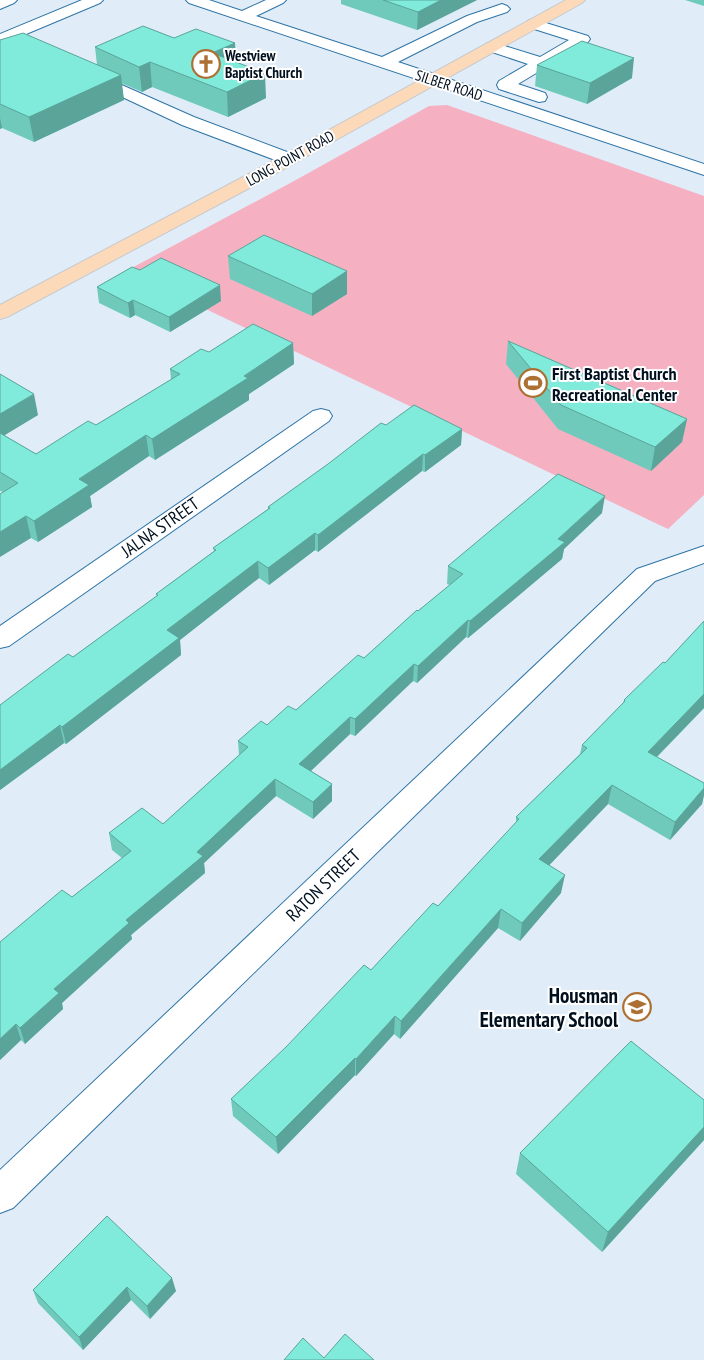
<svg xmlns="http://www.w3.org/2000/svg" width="704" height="1360" viewBox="0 0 704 1360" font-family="'PT Sans Narrow',sans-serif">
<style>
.green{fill:#f5b1c2}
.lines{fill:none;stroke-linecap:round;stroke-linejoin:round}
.minor-casing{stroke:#2e74a6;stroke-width:2}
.major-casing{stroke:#c7cace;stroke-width:2}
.minor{fill:#fff;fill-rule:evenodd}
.major{fill:#fcd9b8;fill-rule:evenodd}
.wall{fill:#6fcabc}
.shaded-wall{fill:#5aa499}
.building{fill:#81ebdb;stroke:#5aa499}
.labels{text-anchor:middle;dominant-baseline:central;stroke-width:4;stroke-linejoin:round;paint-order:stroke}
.far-poi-label{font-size:15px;font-weight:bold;fill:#00101f;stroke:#fff;text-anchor:start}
.far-street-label{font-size:15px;fill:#00101f;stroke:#fff}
.poi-label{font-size:18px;font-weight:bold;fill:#00101f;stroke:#fff;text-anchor:start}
.street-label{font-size:18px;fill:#00101f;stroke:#fff}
.near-poi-label{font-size:21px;font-weight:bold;fill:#00101f;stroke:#fff;text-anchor:end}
</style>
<rect width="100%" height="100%" fill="#e0edf8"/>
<path class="green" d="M447,105L704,196V495L668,529L126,271L294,181L429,106Z"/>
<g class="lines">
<defs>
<g id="minor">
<path d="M0,0H17L14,3L0,9Z"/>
<path d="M82,0H103L100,3L0,45V34Z"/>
<path d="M186,0H209L242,11L266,0H286L283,3L256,16L382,57L467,16L502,4L507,6L510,9L507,12L477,22L398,62L704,164V175L189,3Z"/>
<path d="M533,19L588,36L590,39L588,42L518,84L545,93L547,97L545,101L539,102L499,89L497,85L499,81L528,64L486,50L484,47L486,44L492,42L540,57L569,40L528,27L525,24L528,21Z"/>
<path d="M90,71L194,117L295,155L298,159L295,163L289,164L283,163L182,125L84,79L82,76L84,73Z"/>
<path d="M321,409L329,411L332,416L329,421L9,646L0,648V626L313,411Z"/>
<path d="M704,546V563L655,581L13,1208L0,1213V1170L637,569Z"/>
</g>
<path id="major" d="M566,0H585L582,3L257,184L7,317L0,319V305L245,176Z"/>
</defs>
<use href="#minor" class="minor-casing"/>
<use href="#major" class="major-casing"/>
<use href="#minor" class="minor"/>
<use href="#major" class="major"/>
</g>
<g class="wall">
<path d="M341,0H477L417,30L341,4Z"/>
<path d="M685,0H704V6Z"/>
<path d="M174,38L235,43L236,62L266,98L228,117L152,87L142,92L121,83L124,100L34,142L2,128L0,129V40L97,65L95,47Z"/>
<path d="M537,65L632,78L587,104L535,86Z"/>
<path d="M228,256L347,271V294L312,316L230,279Z"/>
<path d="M140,270L221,301L170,332L135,315L130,318L99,303L97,287Z"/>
<path d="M508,341L687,419L682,442L651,471L558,429L506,364Z"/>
<path d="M293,343L294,364L249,394V400L155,460L149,456L90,496L92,507L38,542L31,538L3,492L0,491V374L38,415L4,435L36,454L96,425L171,380L170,369L209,352Z"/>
<path d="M386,425L462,429L461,445L425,472L422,471L318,552L315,550L269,585L259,578L180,640L181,655L66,744L64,743L0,790V705L73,657L157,596L156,594L214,551L213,548L268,509V507Z"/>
<path d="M602,513L564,549L562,559L468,638L466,637L417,683L413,681L355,736L350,734L311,771L332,784V801L313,819L276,796L204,863L205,873L131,935L132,939L62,1003L63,1009L25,1044L21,1040L0,1060V942L72,897L122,858L112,850L109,833L163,824L239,755L238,741L267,725L296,710L364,658L418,611L450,585L447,584L448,566Z"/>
<path d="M704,621V708L657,757L704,783V795L702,804L670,840L608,804L549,865L561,893L520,941L498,928L400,1039L394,1034L356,1076L355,1075L278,1154L233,1116L231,1099L371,970L438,906L516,823V817L580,754L582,745L623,703L624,700L665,663Z"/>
<path d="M704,1100V1140L602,1252L516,1174L520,1153Z"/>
<path d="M107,1216L176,1291L150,1319L131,1300L83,1350L38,1303L33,1290Z"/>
</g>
<g class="shaded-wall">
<path d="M441,0H477L417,30L418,12Z"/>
<path d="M235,43L236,68L212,53Z"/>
<path d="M634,58L632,78L587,104L590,83Z"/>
<path d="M150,62L152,87L142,92L139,67Z"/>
<path d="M265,73L266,98L228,117L227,92Z"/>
<path d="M121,75L124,100L34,142L29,117Z"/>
<path d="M0,118L2,128L0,129Z"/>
<path d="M347,271V294L312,316V294Z"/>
<path d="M220,285L221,301L170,332L169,317Z"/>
<path d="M133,300L135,315L130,318L128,303Z"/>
<path d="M293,343L294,364L249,394V400L155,460L152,439Z"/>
<path d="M34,394L38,415L0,438V414Z"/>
<path d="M687,419L682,442L651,471L655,447Z"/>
<path d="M462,429L461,445L425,472V455Z"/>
<path d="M146,435L149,456L90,496L92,507L38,542L34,521L79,479Z"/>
<path d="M423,454L422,471L318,552V535Z"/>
<path d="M605,496L602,513L564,549L562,559L468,638L470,621Z"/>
<path d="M26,516L31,538L0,557V532Z"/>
<path d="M315,533V550L269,585L268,568Z"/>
<path d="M258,561L259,578L180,640L181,655L66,744L62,727L167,630Z"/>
<path d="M468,620L466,637L417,683L418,666Z"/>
<path d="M414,664L413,681L355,736V719Z"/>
<path d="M704,694V708L643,771L648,752Z"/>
<path d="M350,717V734L300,781L299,764Z"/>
<path d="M60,725L64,743L0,790V770Z"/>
<path d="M275,779L276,796L204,863L205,873L131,935L132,939L62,1003L63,1009L25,1044L20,1028L54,989L197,852Z"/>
<path d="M332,784V801L313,819V802Z"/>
<path d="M612,785L608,804L537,878L539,859Z"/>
<path d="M704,788V795L702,804L670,840L675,822Z"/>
<path d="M565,875L561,893L520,941L522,923Z"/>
<path d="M501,909L498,928L400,1039L401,1021Z"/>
<path d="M395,1016L394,1034L356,1076V1059Z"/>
<path d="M16,1024L21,1040L0,1060V1039Z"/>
<path d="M355,1058V1075L278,1154L276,1137Z"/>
<path d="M704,1127V1140L602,1252L608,1232Z"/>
<path d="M172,1278L176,1291L150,1319L147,1306Z"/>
<path d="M127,1287L131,1300L83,1350L79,1337Z"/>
</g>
<g class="building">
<path d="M383,0H441L418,12Z"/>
<path d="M143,26L174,38L196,29L235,43L212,53L265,73L227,92L150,62L139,67L95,47Z"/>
<path d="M23,33L121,75L29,117L0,104V40Z"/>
<path d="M582,41L634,58L590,83L537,65Z"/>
<path d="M264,235L347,271L312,294L228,256Z"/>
<path d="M161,258L220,285L169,317L133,300L128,303L97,287L132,267L140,270Z"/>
<path d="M253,324L293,343L244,376L248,378L152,439L146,435L79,479L89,485L34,521L26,516L0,532V494L18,483L0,472V433L36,454L88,421L96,425L180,374L170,369L201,349L209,352Z"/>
<path d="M508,341L687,419L655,447L561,405Z"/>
<path d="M0,374L34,394L0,414Z"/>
<path d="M414,405L462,429L425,455L423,454L318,535L315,533L268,568L258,561L167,630L179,638L62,727L60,725L0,770V705L68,654L73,657L158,595L156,594L216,550L213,548L270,508L268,507L328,464L381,423L386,425Z"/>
<path d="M558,474L605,496L558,539L565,542L470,621L468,620L418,666L414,664L355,719L350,717L299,764L332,784L313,802L275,779L197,852L203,856L126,920L129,923L54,989L59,993L20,1028L16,1024L0,1039V942L62,890L72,897L131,851L109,833L142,808L163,824L248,747L238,741L261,721L267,725L288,706L296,710L358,655L364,658L417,610L418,611L463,574L448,566Z"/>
<path d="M704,621V694L648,752L704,783V788L675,822L612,785L539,859L565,875L522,923L501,909L401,1021L395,1016L356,1059L355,1058L276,1137L231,1099L286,1047L364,965L371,970L433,903L438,906L519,819L516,817L587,748L582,745L625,701L624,700L663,662L665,663Z"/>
<path d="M631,1041L704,1100V1127L608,1232L520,1153Z"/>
<path d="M107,1216L172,1278L147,1306L127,1287L79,1337L33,1290Z"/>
<path d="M345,1334L374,1360H284L303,1338L324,1358Z"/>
</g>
<defs>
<symbol id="church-ring" viewBox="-11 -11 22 22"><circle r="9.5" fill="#fff" stroke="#ad7033" stroke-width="1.5"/><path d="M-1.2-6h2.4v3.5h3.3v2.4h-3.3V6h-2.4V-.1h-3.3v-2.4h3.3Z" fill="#ad7033"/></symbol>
<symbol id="stadium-ring" viewBox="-11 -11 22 22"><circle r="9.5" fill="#fff" stroke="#ad7033" stroke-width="1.5"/><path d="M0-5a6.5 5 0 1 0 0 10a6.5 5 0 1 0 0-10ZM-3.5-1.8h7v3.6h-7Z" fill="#ad7033"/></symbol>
<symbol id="school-ring" viewBox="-11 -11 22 22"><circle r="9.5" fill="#fff" stroke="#ad7033" stroke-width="1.5"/><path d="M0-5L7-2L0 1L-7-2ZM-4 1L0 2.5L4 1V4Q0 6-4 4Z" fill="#ad7033"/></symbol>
</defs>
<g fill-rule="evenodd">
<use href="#church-ring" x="190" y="48" width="32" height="32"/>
<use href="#stadium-ring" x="517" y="367" width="32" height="32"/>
<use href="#school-ring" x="621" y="991" width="32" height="32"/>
</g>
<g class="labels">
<g class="far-poi-label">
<text x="225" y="55">Westview<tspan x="225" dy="17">Baptist Church</tspan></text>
</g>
<g class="far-street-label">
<text transform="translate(449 85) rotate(18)">SILBER ROAD</text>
<text transform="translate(290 158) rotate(-29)">LONG POINT ROAD</text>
</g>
<g class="poi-label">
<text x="552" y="373">First Baptist Church<tspan x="552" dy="21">Recreational Center</tspan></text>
</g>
<g class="street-label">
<text transform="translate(160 527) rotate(-35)">JALNA STREET</text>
<text transform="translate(323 885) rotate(-44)">RATON STREET</text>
</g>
<g class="near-poi-label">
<text x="618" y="995">Housman<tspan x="618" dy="24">Elementary School</tspan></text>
</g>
</g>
</svg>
